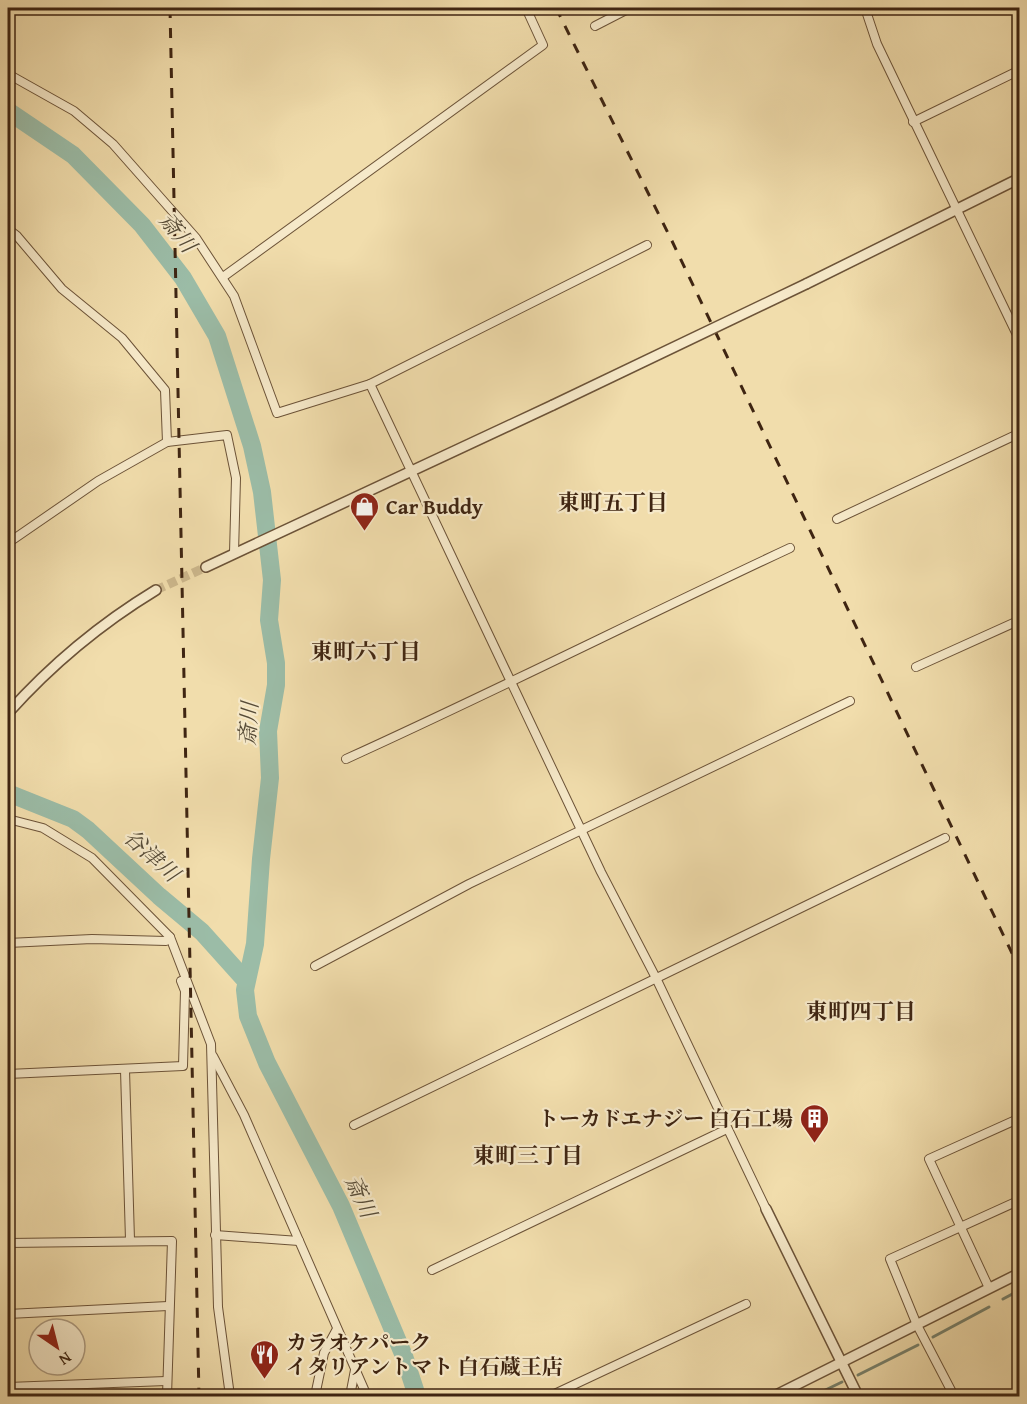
<svg xmlns="http://www.w3.org/2000/svg" width="1027" height="1404" viewBox="0 0 1027 1404" font-family="'Gentium Book Plus','Noto Serif JP',serif">
<style>
.lines{fill:none;stroke-linecap:round;stroke-linejoin:round}
.stream{stroke:#76806b;stroke-width:3}
.river{stroke:#9bbca7;stroke-width:18}
.tertiary-tunnel{stroke:#cdb88d;stroke-width:9;stroke-dasharray:9 4.5;stroke-linecap:butt}
.minor-casing{stroke:#6c5338;stroke-width:10}
.tertiary-casing{stroke:#6c5338;stroke-width:12}
.minor{stroke:#f6e9c9;stroke-width:8}
.tertiary{stroke:#f6e9c9;stroke-width:9}
.rail{stroke:#3f2512;stroke-width:3;stroke-dasharray:10 10;stroke-linecap:butt}
.tertiary-bridge-casing{stroke:#6c5338;stroke-width:12;stroke-linecap:butt}
.tertiary-bridge{stroke:#f6e9c9;stroke-width:9}
.labels{text-anchor:middle;dominant-baseline:central;stroke-width:4.5;stroke-linejoin:round;paint-order:stroke}
.poi-label{font-size:21px;font-weight:bold;fill:#3f2512;stroke:#f6e9c9;text-anchor:start}
.water-label{font-size:22px;font-style:italic;fill:#564b37;stroke:#f6e9c9}
.neighbourhood-label{font-size:22px;font-weight:bold;fill:#3f2512;stroke:#f6e9c9}
</style>
<rect width="100%" height="100%" fill="#f1ddac"/>
<filter id="stains"><feTurbulence type="fractalNoise" baseFrequency=".00333" numOctaves="4"/><feColorMatrix values="0 0 0 0 .2 0 0 0 0 .09 0 0 0 0 .02 0 0 0 .5 -.17"/></filter>
<radialGradient id="worn" r=".72"><stop offset=".6" stop-color="#630" stop-opacity="0"/><stop offset="1" stop-color="#630" stop-opacity=".3"/></radialGradient>
<g class="lines">
<g class="stream">
<path d="M1003,1299L1020,1290"/>
<path d="M933,1337L989,1307"/>
<path d="M858,1375L918,1345"/>
<path d="M813,1396L842,1382"/>
</g>
<g class="river">
<path d="M8,111L73,155L142,225L183,278L217,336L252,446L262,492L272,580L269,620L276,663V685L268,731L270,778L261,859L255,944L245,990L248,1016L267,1063L341,1206L404,1356L417,1396"/>
<path d="M8,793L73,819L88,830L159,896L202,932L246,981"/>
</g>
<path class="tertiary-tunnel" d="M156,590L206,567"/>
<defs>
<g id="minor">
<path d="M865,8L877,44L1020,341"/>
<path d="M595,26L630,8"/>
<path d="M8,74L74,111L113,144L196,238L234,296L277,413L370,384L647,245"/>
<path d="M913,122L1020,70"/>
<path d="M8,229L17,236L62,289L122,338L165,390L167,442"/>
<path d="M223,277L543,45L526,8"/>
<path d="M370,384L601,872L656,978L766,1209"/>
<path d="M837,519L1020,433"/>
<path d="M8,543L98,481L167,442L227,435L236,478L234,553"/>
<path d="M916,667L1020,620"/>
<path d="M346,759C496,691 642,617 790,548"/>
<path d="M8,819L43,828L92,858L170,937L211,1044L218,1307L230,1396"/>
<path d="M8,943L92,939L166,941L170,937"/>
<path d="M315,966L469,884L850,701"/>
<path d="M213,1056L244,1115L367,1396"/>
<path d="M125,1070L130,1240"/>
<path d="M8,1074L183,1066L185,991L181,981"/>
<path d="M354,1125L945,838"/>
<path d="M215,1235L299,1241"/>
<path d="M8,1243L172,1241L167,1396"/>
<path d="M432,1270L727,1129"/>
<path d="M989,1288L929,1159L1020,1118"/>
<path d="M8,1314L168,1306"/>
<path d="M8,1387L166,1381"/>
<path d="M315,1396L324,1353L337,1329"/>
<path d="M350,1396L355,1370"/>
<path d="M550,1396L746,1304"/>
<path d="M954,1396L917,1325L890,1259L1020,1200"/>
</g>
<g id="tertiary">
<path d="M806,284L1020,178"/>
<path d="M206,567L553,405"/>
<path d="M8,713C51,665 100,624 156,590"/>
<path d="M766,1209L858,1396"/>
<path d="M774,1396L1020,1273"/>
</g>
</defs>
<use href="#minor" class="minor-casing"/>
<use href="#tertiary" class="tertiary-casing"/>
<use href="#minor" class="minor"/>
<use href="#tertiary" class="tertiary"/>
<g class="rail">
<path d="M170,8L199,1396"/>
<path d="M556,8L672,241L1020,970"/>
</g>
<defs>
<path id="tertiary-bridge" d="M553,405L806,284"/>
</defs>
<use href="#tertiary-bridge" class="tertiary-bridge-casing"/>
<use href="#tertiary-bridge" class="tertiary-bridge"/>
</g>
<defs>
<symbol id="shop-pin" viewBox="-11 -11 22 30"><path d="M0 17L-7.5 6A9.5 9.5 0 1 1 7.5 6Z" fill="#8f2418" stroke="#f6e9c9"/><path d="M-5-2.5h2.3a2.7 3.5 0 0 1 5.4 0H5L5.5 6h-11ZM-1.5-2.5h3a1.5 2.3 0 0 0-3 0Z" fill="#fff"/></symbol>
<symbol id="building-pin" viewBox="-11 -11 22 30"><path d="M0 17L-7.5 6A9.5 9.5 0 1 1 7.5 6Z" fill="#8f2418" stroke="#f6e9c9"/><path d="M-4-6H4V6H1V3H-1V6H-4ZM-2.5-4.3h1.7v1.8h-1.7ZM.8-4.3h1.7v1.8H.8ZM-2.5-1h1.7V.8h-1.7ZM.8-1h1.7V.8H.8Z" fill="#fff"/></symbol>
<symbol id="restaurant-pin" viewBox="-11 -11 22 30"><path d="M0 17L-7.5 6A9.5 9.5 0 1 1 7.5 6Z" fill="#8f2418" stroke="#f6e9c9"/><path d="M-5-6h1v4h1v-4h1v4h1v-4h1v5L-1.5 .5V6h-2V.5L-5-1ZM5-6V6H3V1.5H1.5Q1.5-4 5-6Z" fill="#fff"/></symbol>
</defs>
<g fill-rule="evenodd">
<use href="#shop-pin" x="348" y="490" width="33" height="45"/>
<use href="#building-pin" x="798" y="1102" width="33" height="45"/>
<use href="#restaurant-pin" x="248" y="1338" width="33" height="45"/>
</g>
<g class="labels">
<g class="poi-label">
<text x="386" y="506">Car Buddy</text>
<text x="793" y="1118" text-anchor="end">トーカドエナジー 白石工場</text>
<text x="286" y="1342">カラオケパーク<tspan x="286" dy="24">イタリアントマト 白石蔵王店</tspan></text>
</g>
<g class="water-label">
<text transform="translate(178 232) rotate(51)">斎川</text>
<text transform="translate(248 724) rotate(-86)">斎川</text>
<text transform="translate(152 855) rotate(42)">谷津川</text>
<text transform="translate(361 1196) rotate(65)">斎川</text>
</g>
<g class="neighbourhood-label">
<text x="613" y="502">東町五丁目</text>
<text x="366" y="651">東町六丁目</text>
<text x="861" y="1011">東町四丁目</text>
<text x="528" y="1155">東町三丁目</text>
</g>
</g>
<rect width="1027" height="1404" fill="none" stroke="#f1ddac" stroke-width="30"/>
<rect x="9" y="9" width="1009" height="1386" fill="none" stroke="#3f2512" stroke-width="3"/>
<rect x="15" y="15" width="997" height="1374" fill="none" stroke="#3f2512" stroke-width="1.5"/>
<g transform="translate(57 1347) rotate(145)"><circle r="28" fill="#f6e9c9" stroke="#ad9b80" stroke-width="1.5"/>
<path d="M0-4.5L10 22L0 15L-10 22Z" fill="#8f2418"/>
<text y="-9" font-size="16" font-weight="bold" text-anchor="middle" fill="#3f2512">N</text>
</g>
<rect width="100%" height="100%" filter="url(#stains)"/>
<rect width="100%" height="100%" fill="url(#worn)"/>
</svg>
